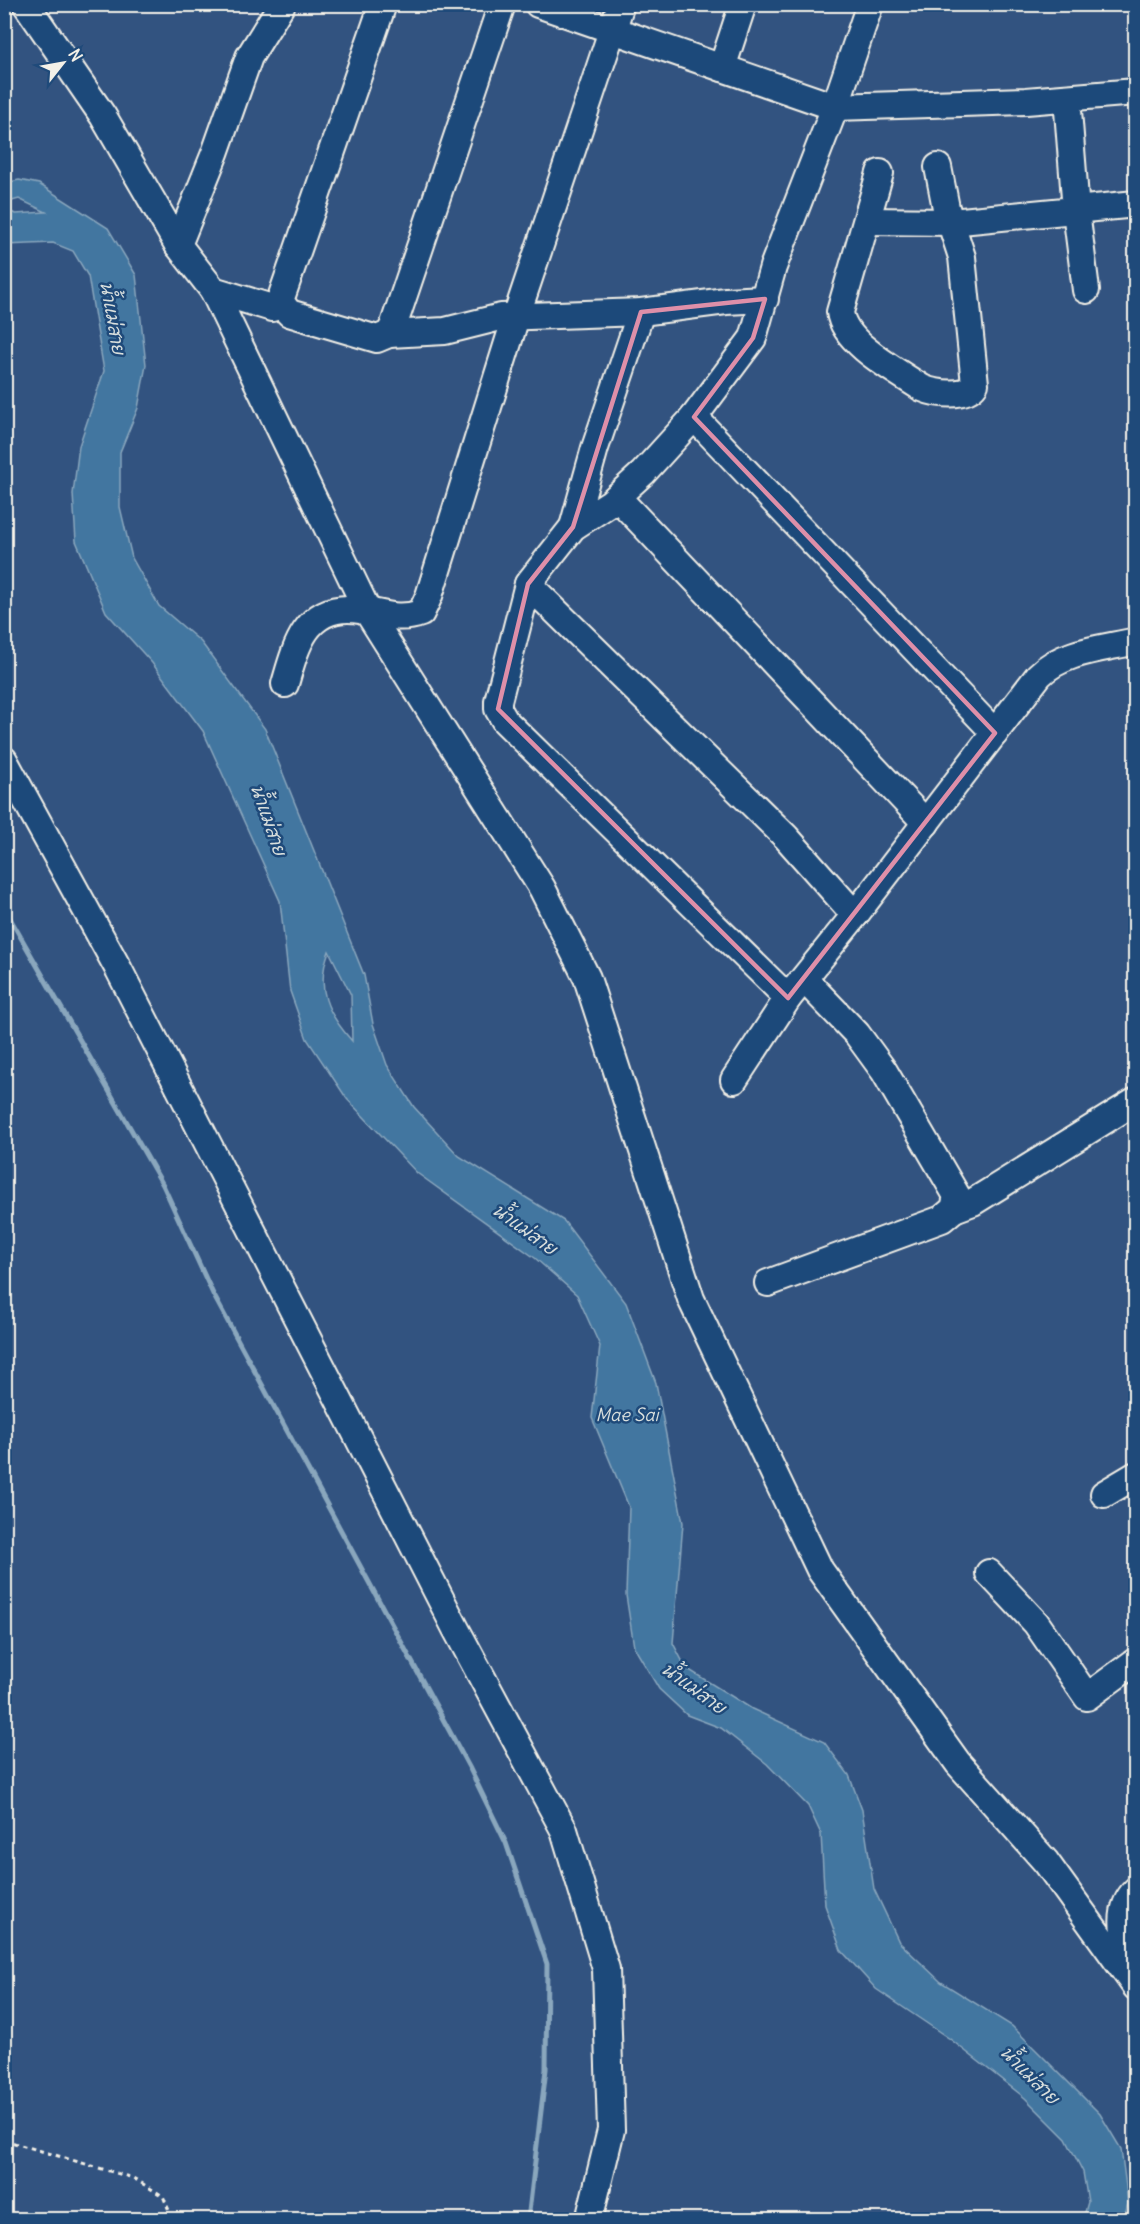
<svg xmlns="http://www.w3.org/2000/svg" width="1140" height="2224" viewBox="0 0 1140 2224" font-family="Delius,'Playpen Sans Thai',sans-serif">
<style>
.water{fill:#4376a0;stroke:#8aa7bd;stroke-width:1.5;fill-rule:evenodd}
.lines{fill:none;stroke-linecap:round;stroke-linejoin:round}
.stream{stroke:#8aa7bd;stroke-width:5}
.minor-casing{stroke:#f4f1e8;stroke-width:30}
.path{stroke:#f4f1e8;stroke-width:3;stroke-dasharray:4.5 4.5;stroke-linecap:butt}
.minor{stroke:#1f4a7a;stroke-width:26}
.marked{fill:none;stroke:#de8fa9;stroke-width:4.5;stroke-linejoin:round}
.labels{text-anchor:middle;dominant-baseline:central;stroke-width:5;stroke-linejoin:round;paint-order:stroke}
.water-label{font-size:18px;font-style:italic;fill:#d9dfdd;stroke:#1f4a7a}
</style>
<rect width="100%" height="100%" fill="#325380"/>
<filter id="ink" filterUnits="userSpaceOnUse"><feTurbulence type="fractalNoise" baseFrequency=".0167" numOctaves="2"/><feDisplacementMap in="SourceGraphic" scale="12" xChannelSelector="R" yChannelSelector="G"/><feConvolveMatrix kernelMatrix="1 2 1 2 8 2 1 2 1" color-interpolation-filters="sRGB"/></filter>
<g filter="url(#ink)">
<path class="water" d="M19,180L39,184L108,228L136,275L146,365L138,408L120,452V507L132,558L159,606L201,642L265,729L364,975L373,1024L387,1065L414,1107L459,1156L564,1221L626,1303L656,1383L683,1523L673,1643L686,1668L752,1709L824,1742L849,1775L862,1810L874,1889L899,1942L941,1982L1012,2026L1100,2114L1121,2149L1128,2202L1124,2219H1083L1088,2202L1083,2172L1066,2139L1025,2098L950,2039L876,1989L841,1950L825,1905L821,1834L808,1806L767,1764L721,1728L687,1715L659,1689L634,1647L626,1595L629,1507L592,1418L600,1346L577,1295L535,1258L417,1173L347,1099L307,1039L290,991L280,901L203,731L152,663L106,612L76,541L73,494L79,446L104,371L88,276L73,251L53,243L5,245V210L16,214L46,212L19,199L5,203V183ZM329,951L351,995L352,1041C327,1013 315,988 329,951Z"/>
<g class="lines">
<path class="stream" d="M4,908L163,1185L213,1294L470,1769L506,1843L547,1964L546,2069L528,2220"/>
<defs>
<g id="minor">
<path d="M26,4L103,116L178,245L213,290L272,308L282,305"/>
<path d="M383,4L280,301L289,313L377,339L389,334L393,327L502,4"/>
<path d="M538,4L835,107L1026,101L1136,92"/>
<path d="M722,68L743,4"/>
<path d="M1067,98L1076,211L1086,290"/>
<path d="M880,173L840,312C844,344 897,371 922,388C936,394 966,398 975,384L962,257L946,208L938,167"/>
<path d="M868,221L951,222L1136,204"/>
<path d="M178,245L215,153L249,57L282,4"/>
<path d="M213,290L369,614L542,888L587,978L691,1299L820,1570L958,1763L1046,1862L1136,1987"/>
<path d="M389,334L445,331L501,317L641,312L726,301L765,299"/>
<path d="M694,417L995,733"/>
<path d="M617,497L926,823"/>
<path d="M573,527L595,448L641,312"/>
<path d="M528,584L786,837L855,915"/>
<path d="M285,684C295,650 304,609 348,609C375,609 394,623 421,613L429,596L516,317L621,4"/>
<path d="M4,760L119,970L456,1629L564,1830L606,1969L611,2130L589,2220"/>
<path d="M788,998L505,721L498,709V701L528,584L573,527L610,503L643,473L694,417L753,338L773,267L835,107L870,4"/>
<path d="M734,1080L788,998L855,915L1039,675C1063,651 1103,649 1136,641"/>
<path d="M954,1209L973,1202L1136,1101"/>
<path d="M768,1283L942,1219L954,1209L957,1196L884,1071L857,1034L804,979"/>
<path d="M1104,1494L1136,1475"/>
<path d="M989,1573L1036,1623L1087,1697L1136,1661"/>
<path d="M1136,1890C1114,1911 1125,1945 1136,1969"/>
</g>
</defs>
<use href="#minor" class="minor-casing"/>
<path class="path" d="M4,2140L133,2178L163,2196L173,2220"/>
<use href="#minor" class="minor"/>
</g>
</g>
<path class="marked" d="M765,299L753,338L694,417L995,733L788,998L498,709L528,584L573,527L641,312Z"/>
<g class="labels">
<g class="water-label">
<text transform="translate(113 318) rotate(80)">น้ำแม่สาย</text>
<text transform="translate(269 820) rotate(71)">น้ำแม่สาย</text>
<text transform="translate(525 1229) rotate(36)">น้ำแม่สาย</text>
<text x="627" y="1414">Mae Sai</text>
<text transform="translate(694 1688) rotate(36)">น้ำแม่สาย</text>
<text transform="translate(1030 2075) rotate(45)">น้ำแม่สาย</text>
</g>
</g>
<rect width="1140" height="2224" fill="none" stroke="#1f4a7a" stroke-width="24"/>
<rect x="12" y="12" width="1116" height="2200" fill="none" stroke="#f4f1e8" stroke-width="2" filter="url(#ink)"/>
<g transform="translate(63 63) rotate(59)" stroke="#1f4a7a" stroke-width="4.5" paint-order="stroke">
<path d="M0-4.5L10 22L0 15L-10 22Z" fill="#f4f1e8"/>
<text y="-9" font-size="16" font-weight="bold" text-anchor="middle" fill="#f4f1e8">N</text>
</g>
</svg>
